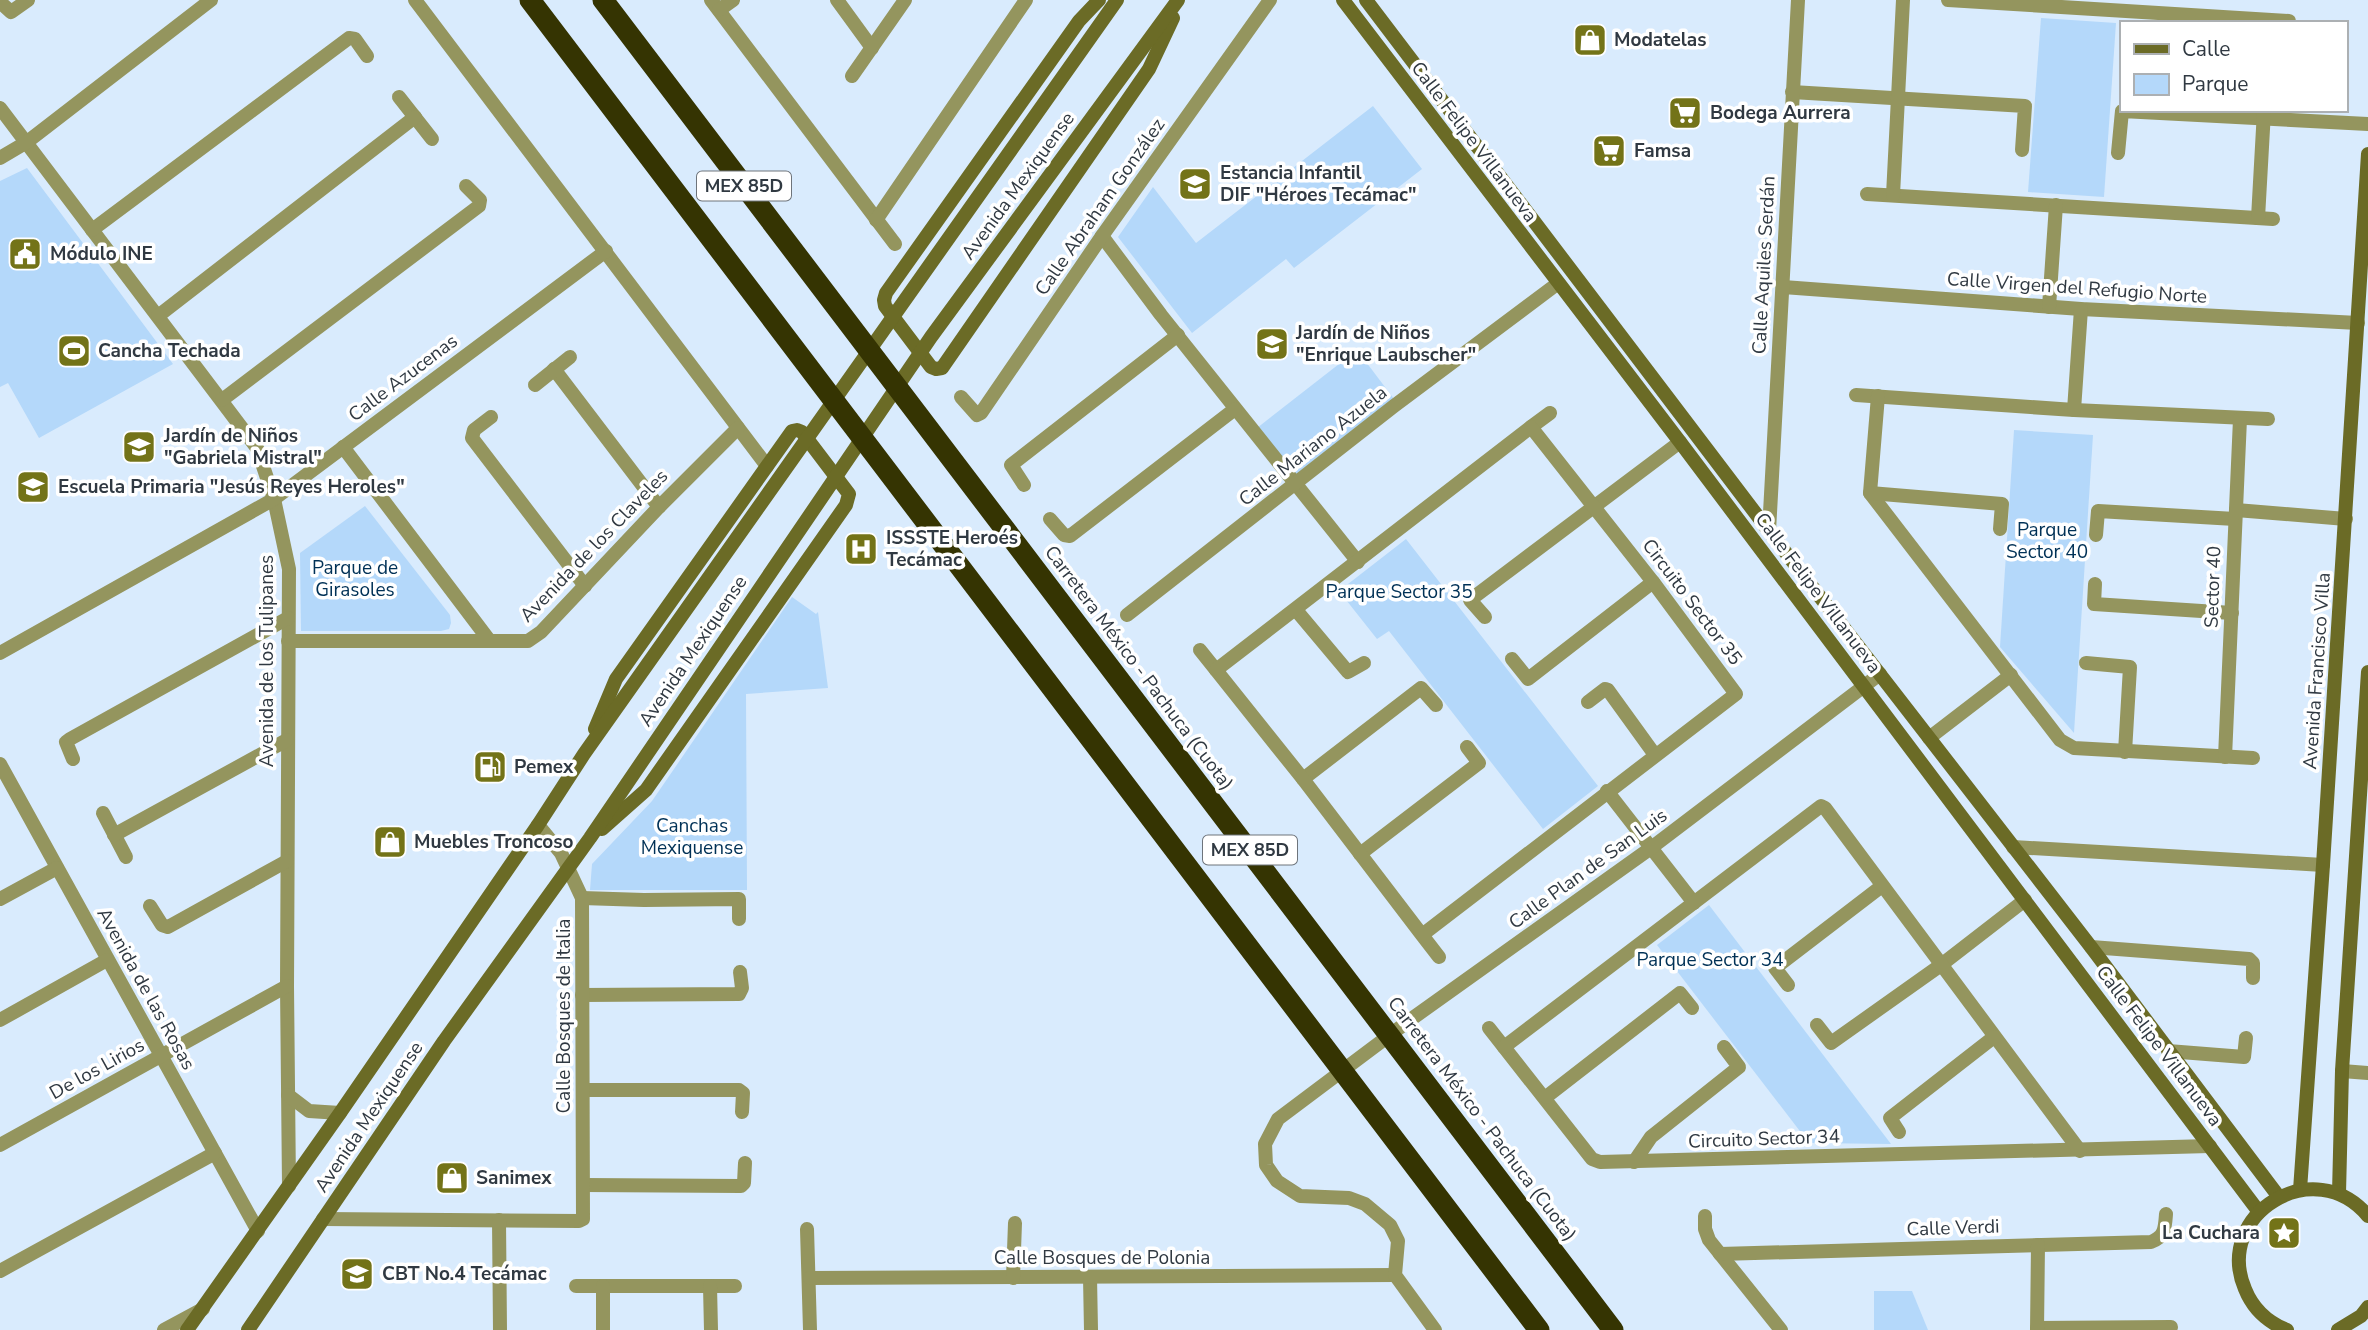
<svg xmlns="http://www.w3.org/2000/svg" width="2368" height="1330" viewBox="0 0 2368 1330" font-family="'Nunito Sans',sans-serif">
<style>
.green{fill:#b4d8fa}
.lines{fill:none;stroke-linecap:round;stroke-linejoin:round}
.street{stroke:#94955e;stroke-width:14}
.secondary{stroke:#6b6b26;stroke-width:14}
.highway{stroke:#353402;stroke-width:21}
.labels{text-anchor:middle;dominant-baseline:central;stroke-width:7;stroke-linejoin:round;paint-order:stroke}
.shield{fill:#fff;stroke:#6e747b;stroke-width:2}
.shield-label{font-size:18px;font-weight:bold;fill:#303942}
.poi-label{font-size:19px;font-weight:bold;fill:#303942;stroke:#fff;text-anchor:start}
.street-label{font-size:19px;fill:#303942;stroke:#fff}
.park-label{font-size:19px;fill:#003156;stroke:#fff}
</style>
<rect width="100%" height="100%" fill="#d9ebfd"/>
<g class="green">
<path d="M2041,18L2116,23L2104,197L2028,192Z"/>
<path d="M1373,106L1422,169L1294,268L1286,259L1192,333L1118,237L1153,187L1196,243Z"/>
<path d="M27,168L173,364L39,438L8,383L0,387V181Z"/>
<path d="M1357,350L1394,399L1295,475L1257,428Z"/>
<path d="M2014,430L2093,435L2074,733L2000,647Z"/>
<path d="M365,506L450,615L451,623L449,629L441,631H301L300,553Z"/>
<path d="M1406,539L1598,786L1543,829L1389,631L1377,639L1339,591Z"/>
<path d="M792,597L816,614L818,612L828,688L746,694L747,890H590L592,864L652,801Z"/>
<path d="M1709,905L1891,1144L1809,1143L1657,945Z"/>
<path d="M1874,1291H1912L1928,1330H1874Z"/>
</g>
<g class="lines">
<g class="street">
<path d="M415,0L767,466"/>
<path d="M711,0L895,244"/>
<path d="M837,0L872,48"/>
<path d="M1948,0L2289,21"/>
<path d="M0,2L11,12L28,0"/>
<path d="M719,10L733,0"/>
<path d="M852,76L905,0"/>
<path d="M1792,92L2025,106L2022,150"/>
<path d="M399,97L432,139"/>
<path d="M0,108L257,448L274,499L289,569L287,986L289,1186"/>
<path d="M2118,153L2122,111L2368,124"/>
<path d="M0,158L27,142L211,0"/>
<path d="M1867,194L2273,219"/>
<path d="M1893,195L1903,0"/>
<path d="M2258,218L2264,111"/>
<path d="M876,220L1026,0"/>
<path d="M92,230L349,38L355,39L367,56"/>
<path d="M1102,236L1161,315L1358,562"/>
<path d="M1783,287L2081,309L2358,323"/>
<path d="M2049,307L2056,205"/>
<path d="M158,316L415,117"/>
<path d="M554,369L659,507"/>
<path d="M535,385L570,357"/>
<path d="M1856,395L2074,410L2268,419"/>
<path d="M1878,396L1870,493L2060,740L2074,748L2253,758"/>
<path d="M961,397L977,415L981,413L1102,236L1270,0"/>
<path d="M222,400L479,206L480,200L466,186"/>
<path d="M2074,410L2081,309"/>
<path d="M491,417L474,430L472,438L585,586"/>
<path d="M1531,427L1550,413"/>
<path d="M343,447L489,640"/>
<path d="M1024,485L1011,465L1178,335"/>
<path d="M1870,493L2002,504L2000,529"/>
<path d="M2236,510L2346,519"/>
<path d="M1050,519L1064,535L1070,536L1235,409"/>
<path d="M1769,531L1798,0"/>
<path d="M2096,535L2098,511L2235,519"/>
<path d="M2095,584L2094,604L2232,613"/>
<path d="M1296,610L1348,672L1364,663"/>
<path d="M1127,615L1394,406L1557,284"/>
<path d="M1485,617L1470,600L1680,442"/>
<path d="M288,641H528L541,632L659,507L738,428"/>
<path d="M1200,650L1216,670"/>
<path d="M0,653L274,499L606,251"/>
<path d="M1512,659L1528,679L1653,582"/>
<path d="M2086,663L2130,667L2125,752"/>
<path d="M1588,702L1605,689L1608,690L1655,755"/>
<path d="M1929,738L2011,675"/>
<path d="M2225,757L2240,419"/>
<path d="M73,759L66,742L70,739L288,618"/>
<path d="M0,764L258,1231"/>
<path d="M1303,779L1421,688L1436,705"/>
<path d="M1607,791L1694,903"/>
<path d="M103,813L126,857"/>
<path d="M114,835L287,740"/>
<path d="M2013,847L2323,865"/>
<path d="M1360,854L1479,763L1467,747"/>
<path d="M582,898L644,900L739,899V919"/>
<path d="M0,899L57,868"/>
<path d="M150,906L162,925L168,927L287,861"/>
<path d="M1422,935L1736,694L1653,582L1531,427L1216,670L1303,779L1422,935L1439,957"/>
<path d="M2091,947L2249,959L2253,963V978"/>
<path d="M1788,985L1775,968L1882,886"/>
<path d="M582,995L739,994L742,988L740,972"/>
<path d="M0,1020L107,960"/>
<path d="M1817,1025L1831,1043L1941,965L2025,900"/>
<path d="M1489,1028L1592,1159L1600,1162L2210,1146"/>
<path d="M1504,1047L1821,806L1825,808L2080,1151"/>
<path d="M2168,1051L2244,1057L2246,1038"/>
<path d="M2342,1071L2368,1073"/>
<path d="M584,1090H739L743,1093L742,1112"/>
<path d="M288,1095L309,1111L340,1113"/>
<path d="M1546,1097L1680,993L1692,1008"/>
<path d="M1899,1132L1890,1118L1994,1037"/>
<path d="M0,1145L287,986"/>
<path d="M1634,1162L1651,1137L1739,1067L1724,1047"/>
<path d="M584,1185L741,1186L744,1183L745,1163"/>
<path d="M1705,1216V1229L1709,1240L1781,1330"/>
<path d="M323,1219L579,1221L583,1219L582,898L561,853L538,825"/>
<path d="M499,1220L500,1330"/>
<path d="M807,1229L810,1330"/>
<path d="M1720,1254L2151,1242C2165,1237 2165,1228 2166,1214"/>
<path d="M0,1271L215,1153"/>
<path d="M1090,1277L1091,1330"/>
<path d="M810,1278L1395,1275"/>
<path d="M1013,1278L1015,1223"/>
<path d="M576,1286H735"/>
<path d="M603,1286V1330"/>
<path d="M710,1286L711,1330"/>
<path d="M2037,1328L2171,1327"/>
<path d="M164,1330L203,1309"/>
<path d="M1435,1330L1395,1275L1398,1241L1390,1225L1365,1204L1349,1198L1300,1196L1277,1181L1266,1165L1265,1144L1278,1119L1410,1020L1651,848L1880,674"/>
<path d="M2037,1330L2038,1245"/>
</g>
<g class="secondary">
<path d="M1099,0L1079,21L886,293L884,300L885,306L931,367L936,369L942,368L1149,69L1173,18"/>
<path d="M1343,0L1680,442L2259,1212"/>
<path d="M1366,0L1769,531L2091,947L2279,1197"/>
<path d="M595,729L616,679L792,431L797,430L802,432L849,494L846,505L646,790L602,829"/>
<path d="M2300,1190L2323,865L2368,154"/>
<path d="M2339,1193L2342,1071L2368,672"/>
<path d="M187,1330L340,1113L538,825L584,754L1117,0"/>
<path d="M248,1330L444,1041L590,838L931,337L1178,0"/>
<path d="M2287,1330C2267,1322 2253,1309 2245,1289C2213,1214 2315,1152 2368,1216"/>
<path d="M2338,1330L2361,1316L2368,1307"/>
</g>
<g class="highway">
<path d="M530,0L1539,1330"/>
<path d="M603,0L1613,1330"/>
</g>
</g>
<defs>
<symbol id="shop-square" viewBox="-11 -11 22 22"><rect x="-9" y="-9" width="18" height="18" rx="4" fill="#737318" stroke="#fff"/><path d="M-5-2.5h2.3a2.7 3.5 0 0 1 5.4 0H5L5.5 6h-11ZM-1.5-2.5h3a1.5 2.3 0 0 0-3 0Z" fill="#fff"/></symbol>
<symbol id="supermarket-square" viewBox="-11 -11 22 22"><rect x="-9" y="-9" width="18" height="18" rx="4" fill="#737318" stroke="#fff"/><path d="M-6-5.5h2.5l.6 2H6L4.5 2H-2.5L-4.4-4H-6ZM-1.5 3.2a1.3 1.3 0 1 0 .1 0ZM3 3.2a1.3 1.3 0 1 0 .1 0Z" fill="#fff"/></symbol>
<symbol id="school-square" viewBox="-11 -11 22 22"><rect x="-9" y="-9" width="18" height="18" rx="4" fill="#737318" stroke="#fff"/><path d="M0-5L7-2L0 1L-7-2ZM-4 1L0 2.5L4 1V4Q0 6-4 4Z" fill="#fff"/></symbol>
<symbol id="civic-square" viewBox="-11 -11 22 22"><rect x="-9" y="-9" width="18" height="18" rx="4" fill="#737318" stroke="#fff"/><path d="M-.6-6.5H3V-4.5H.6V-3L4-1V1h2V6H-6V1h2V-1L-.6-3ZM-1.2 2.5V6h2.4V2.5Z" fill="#fff"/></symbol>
<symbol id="stadium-square" viewBox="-11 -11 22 22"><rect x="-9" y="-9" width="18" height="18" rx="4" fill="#737318" stroke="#fff"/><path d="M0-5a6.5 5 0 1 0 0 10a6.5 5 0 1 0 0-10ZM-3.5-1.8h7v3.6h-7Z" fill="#fff"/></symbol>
<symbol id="hospital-square" viewBox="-11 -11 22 22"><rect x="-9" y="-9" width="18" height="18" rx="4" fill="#737318" stroke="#fff"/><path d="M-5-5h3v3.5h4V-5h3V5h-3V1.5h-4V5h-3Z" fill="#fff"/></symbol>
<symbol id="fuel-square" viewBox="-11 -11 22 22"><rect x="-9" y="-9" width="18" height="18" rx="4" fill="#737318" stroke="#fff"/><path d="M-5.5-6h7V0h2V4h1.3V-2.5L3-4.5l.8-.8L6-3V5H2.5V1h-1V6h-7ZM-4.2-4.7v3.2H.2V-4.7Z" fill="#fff"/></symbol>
<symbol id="sight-square" viewBox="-11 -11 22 22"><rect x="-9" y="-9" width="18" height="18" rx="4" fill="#737318" stroke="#fff"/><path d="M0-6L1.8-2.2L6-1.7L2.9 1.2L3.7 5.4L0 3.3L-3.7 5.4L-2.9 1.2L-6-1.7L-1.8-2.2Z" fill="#fff"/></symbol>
</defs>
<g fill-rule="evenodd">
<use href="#shop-square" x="1571" y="21" width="38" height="38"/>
<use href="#supermarket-square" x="1666" y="94" width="38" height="38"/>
<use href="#supermarket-square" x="1590" y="132" width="38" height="38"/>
<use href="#school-square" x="1176" y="165" width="38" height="38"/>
<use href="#civic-square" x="6" y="235" width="38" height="38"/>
<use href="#school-square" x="1253" y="325" width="38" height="38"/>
<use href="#stadium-square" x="55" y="332" width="38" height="38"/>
<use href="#school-square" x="120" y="428" width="38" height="38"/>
<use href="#school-square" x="14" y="468" width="38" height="38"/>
<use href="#hospital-square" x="842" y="530" width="38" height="38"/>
<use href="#fuel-square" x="471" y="748" width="38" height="38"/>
<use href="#shop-square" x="371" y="823" width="38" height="38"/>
<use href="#shop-square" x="433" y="1159" width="38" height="38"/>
<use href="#sight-square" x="2265" y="1214" width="38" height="38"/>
<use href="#school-square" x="338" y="1255" width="38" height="38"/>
</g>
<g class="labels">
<g class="shield">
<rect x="697" y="171.5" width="94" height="29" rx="5"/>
<rect x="1203" y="835.5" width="94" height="29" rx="5"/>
</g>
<g class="shield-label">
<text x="744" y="186">MEX 85D</text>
<text x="1250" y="850">MEX 85D</text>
</g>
<g class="poi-label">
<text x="1614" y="40">Modatelas</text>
<text x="1710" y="113">Bodega Aurrera</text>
<text x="1634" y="151">Famsa</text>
<text x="1220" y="173">Estancia Infantil<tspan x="1220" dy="22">DIF "Héroes Tecámac"</tspan></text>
<text x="50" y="254">Módulo INE</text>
<text x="1296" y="333">Jardín de Niños<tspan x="1296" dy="22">"Enrique Laubscher"</tspan></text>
<text x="98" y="351">Cancha Techada</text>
<text x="164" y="436">Jardín de Niños<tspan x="164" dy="22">"Gabriela Mistral"</tspan></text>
<text x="58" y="487">Escuela Primaria "Jesús Reyes Heroles"</text>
<text x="886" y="538">ISSSTE Heroés<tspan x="886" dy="22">Tecámac</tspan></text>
<text x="514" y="767">Pemex</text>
<text x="414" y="842">Muebles Troncoso</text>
<text x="476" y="1178">Sanimex</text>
<text x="2260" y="1233" text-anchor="end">La Cuchara</text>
<text x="382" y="1274">CBT No.4 Tecámac</text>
</g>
<g class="street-label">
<text transform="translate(1474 142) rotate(53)">Calle Felipe Villanueva</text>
<text transform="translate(1018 186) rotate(-54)">Avenida Mexiquense</text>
<text transform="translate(1100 207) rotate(-55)">Calle Abraham González</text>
<text transform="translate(1764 265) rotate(-87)">Calle Aquiles Serdán</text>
<text transform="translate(2077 288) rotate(4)">Calle Virgen del Refugio Norte</text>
<text transform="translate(403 378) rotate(-37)">Calle Azucenas</text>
<text transform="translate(1313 446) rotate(-38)">Calle Mariano Azuela</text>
<text transform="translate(594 546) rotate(-46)">Avenida de los Claveles</text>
<text transform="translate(2213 587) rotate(-88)">Sector 40</text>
<text transform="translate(1818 593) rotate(53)">Calle Felipe Villanueva</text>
<text transform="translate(1692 602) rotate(53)">Circuito Sector 35</text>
<text transform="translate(693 651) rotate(-56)">Avenida Mexiquense</text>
<text transform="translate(267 661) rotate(-90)">Avenida de los Tulipanes</text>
<text transform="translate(1139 668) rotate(53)">Carretera México - Pachuca (Cuota)</text>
<text transform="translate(2317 671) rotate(-86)">Avenida Francisco Villa</text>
<text transform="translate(1588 869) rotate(-36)">Calle Plan de San Luis</text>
<text transform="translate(146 989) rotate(61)">Avenida de las Rosas</text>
<text transform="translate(564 1016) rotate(-90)">Calle Bosques de Italia</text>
<text transform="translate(2159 1046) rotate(53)">Calle Felipe Villanueva</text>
<text transform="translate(97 1069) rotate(-29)">De los Lirios</text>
<text transform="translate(369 1117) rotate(-56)">Avenida Mexiquense</text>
<text transform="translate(1482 1119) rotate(53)">Carretera México - Pachuca (Cuota)</text>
<text transform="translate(1764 1139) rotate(-2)">Circuito Sector 34</text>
<text transform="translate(1953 1228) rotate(-2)">Calle Verdi</text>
<text x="1102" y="1258">Calle Bosques de Polonia</text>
</g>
<g class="park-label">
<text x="2047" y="530">Parque<tspan x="2047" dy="22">Sector 40</tspan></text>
<text x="355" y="568">Parque de<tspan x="355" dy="22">Girasoles</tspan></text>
<text x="1399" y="592">Parque Sector 35</text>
<text x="692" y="826">Canchas<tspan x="692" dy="22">Mexiquense</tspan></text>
<text x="1710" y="960">Parque Sector 34</text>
</g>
</g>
<rect x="2120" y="21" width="228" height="91" fill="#ffffff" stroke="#acb0b3" stroke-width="2"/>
<rect x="2134" y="44" width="35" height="10" fill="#6b6b26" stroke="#acb0b3" stroke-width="2"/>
<text x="2182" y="56" font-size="21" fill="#303942">Calle</text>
<rect x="2134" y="74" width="35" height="21" fill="#b4d8fa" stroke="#acb0b3" stroke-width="2"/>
<text x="2182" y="91" font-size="21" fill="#303942">Parque</text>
</svg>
